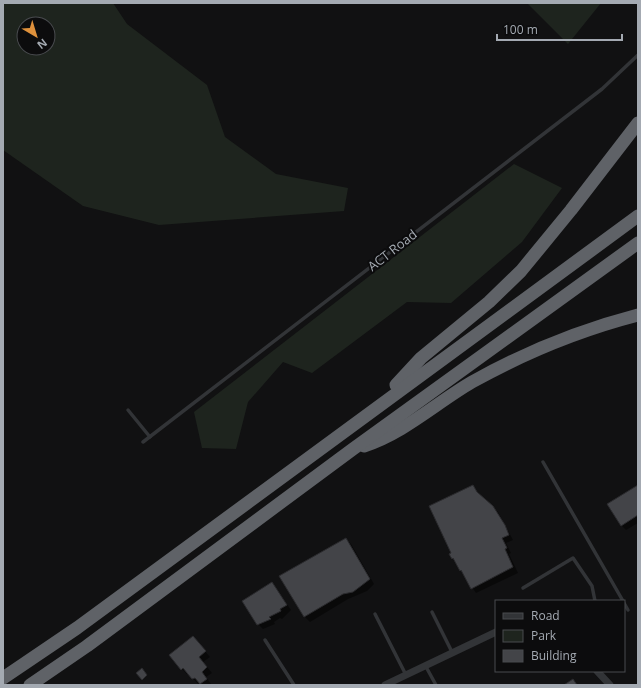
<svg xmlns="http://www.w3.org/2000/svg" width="641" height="688" viewBox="0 0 641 688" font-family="'Open Sans',sans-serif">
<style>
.green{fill:#1e241e;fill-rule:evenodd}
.shadow{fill:#0007}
.building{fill:#434448;stroke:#2b2b2e}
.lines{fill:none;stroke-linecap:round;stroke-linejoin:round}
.service{stroke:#323437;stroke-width:3.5}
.minor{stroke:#323437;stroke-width:7}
.motorway{stroke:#5f6267;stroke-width:13}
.labels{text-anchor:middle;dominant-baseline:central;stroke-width:4;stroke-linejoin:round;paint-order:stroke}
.street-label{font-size:13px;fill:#a4aab2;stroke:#0c0c0d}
</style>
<rect width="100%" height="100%" fill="#111112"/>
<g class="green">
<path d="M3,3H113L127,24L207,85L225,137L276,174L348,188L344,211L159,225L83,206L3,150ZM24,24H48V48H24Z"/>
<path d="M527,3H601L568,44Z"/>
<path d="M514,164L562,188L522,242L451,303L407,302L312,373L283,362L248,402L236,449L202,448L194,412Z"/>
</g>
<g class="shadow">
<path d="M473,486L481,497L498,512L513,540L506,543L511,553L509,554L518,573L476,593L452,558Z"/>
<path d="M638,486V523L626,530L621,525Z"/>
<path d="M346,539L351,544L374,584L367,591L348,599L310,622L305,617L281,576Z"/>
<path d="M272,583L291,610L282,619L280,618L274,622L275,624L263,629L258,624Z"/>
<path d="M197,642L210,657L203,662L212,673L206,677L211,684L210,685H202L200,682L198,684L188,673L187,674L182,669L170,655Z"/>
</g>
<g class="building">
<path d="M473,485L477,492L493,506L505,525L509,535L502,538L507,548L505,549L513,567L471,589L461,570L460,571L453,558L452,559L449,554L451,553L429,506Z"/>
<path d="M638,485V515L621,526L607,504Z"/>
<path d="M346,538L370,579L353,592L343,594L304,617L279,576Z"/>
<path d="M272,582L287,605L280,609L281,611L269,617L271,619L257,625L242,601Z"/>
<path d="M193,636L206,651L199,657L207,667L202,672L207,679L200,684L195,678L192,679L183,668L181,670L169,655Z"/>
<path d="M142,668L147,675L142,680L136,673Z"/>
<path d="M573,679L577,685H564Z"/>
</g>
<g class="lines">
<g class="service">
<path d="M128,410L150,437"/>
<path d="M143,442L602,89L638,55"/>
<path d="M543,462L623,601"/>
<path d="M523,588L573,558L592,586L595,601"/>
<path d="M624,603L628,610"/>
<path d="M432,612L452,652"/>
<path d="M375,614L406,675"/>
<path d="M265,640L294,685"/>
<path d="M425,665L436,685"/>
</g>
<g class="minor">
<path d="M597,671L610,685"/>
<path d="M385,685L496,632"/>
</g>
<g class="motorway">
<path d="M396,385L421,358L489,302L521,271L571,210L638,123"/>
<path d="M364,446C404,433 436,403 472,382C524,353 580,330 638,315"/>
<path d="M3,678L77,628L638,216"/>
<path d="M30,685L87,646L353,449L638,243"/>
</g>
</g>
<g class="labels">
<g class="street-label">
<text transform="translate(392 250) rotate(-38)">ACT Road</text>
</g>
</g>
<rect width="641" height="688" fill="none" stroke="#a4aab2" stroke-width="8"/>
<rect x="495" y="600" width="130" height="72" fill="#0c0c0d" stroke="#494b4f"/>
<rect x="503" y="613" width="20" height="6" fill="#323437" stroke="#494b4f"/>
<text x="531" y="620" font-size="12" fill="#a4aab2">Road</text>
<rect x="503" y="630" width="20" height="12" fill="#1e241e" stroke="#494b4f"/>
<text x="531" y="640" font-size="12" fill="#a4aab2">Park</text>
<rect x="503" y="650" width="20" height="12" fill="#434448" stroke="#494b4f"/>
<text x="531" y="660" font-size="12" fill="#a4aab2">Building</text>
<g transform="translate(36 36) rotate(142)"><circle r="19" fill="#0c0c0d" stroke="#494b4f"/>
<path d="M0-3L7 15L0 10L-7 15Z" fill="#df913c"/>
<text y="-6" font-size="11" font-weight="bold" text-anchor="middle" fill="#a4aab2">N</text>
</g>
<path d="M497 34v6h125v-6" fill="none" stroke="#a4aab2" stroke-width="2"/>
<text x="503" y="34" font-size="12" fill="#a4aab2" stroke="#0c0c0d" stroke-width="3" paint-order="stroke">100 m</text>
</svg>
